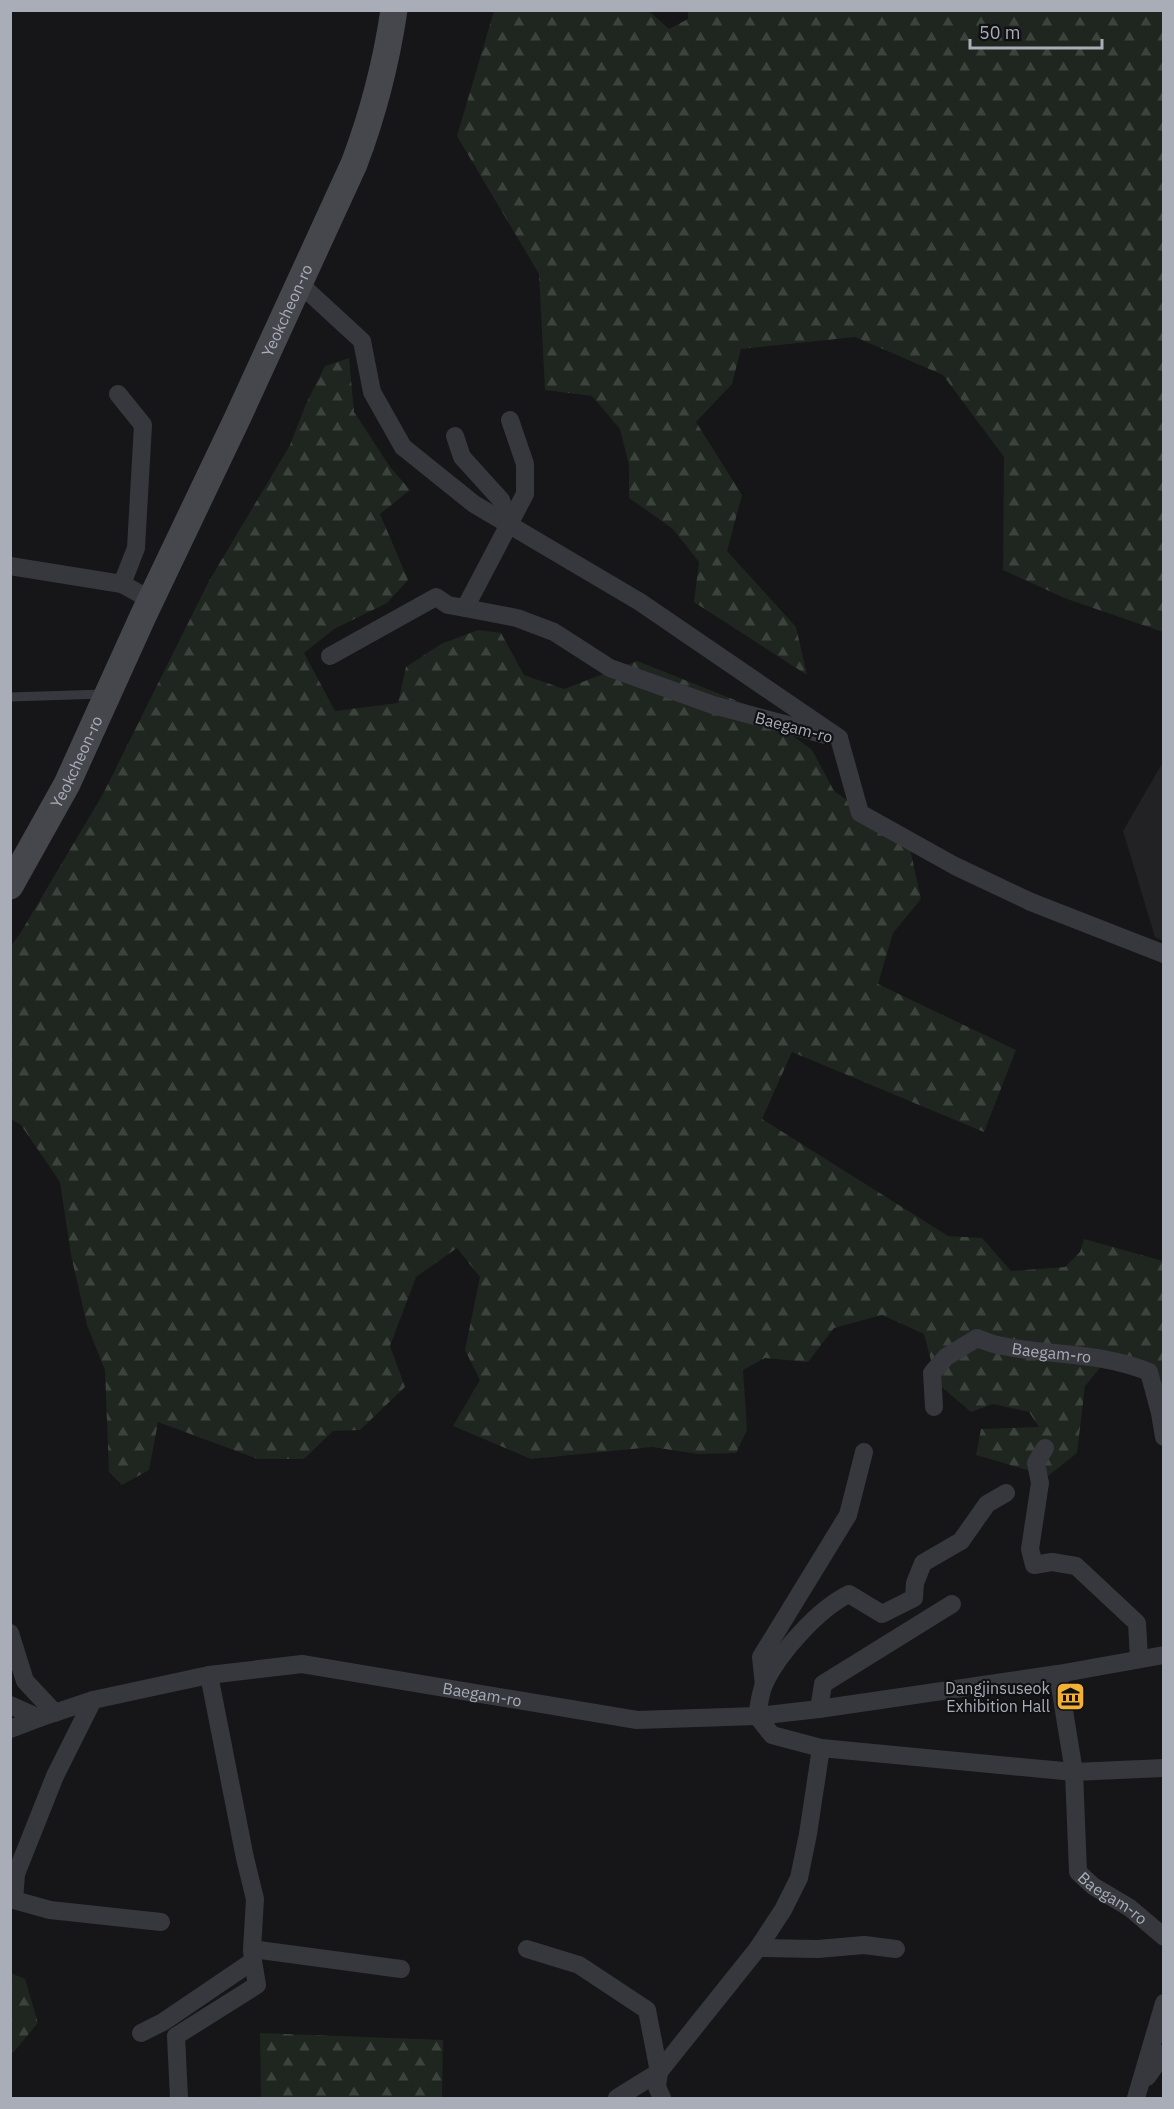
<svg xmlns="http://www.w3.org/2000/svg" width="1174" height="2109" viewBox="0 0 1174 2109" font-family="'IBM Plex Sans',sans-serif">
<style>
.built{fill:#222225}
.forest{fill:url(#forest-firs)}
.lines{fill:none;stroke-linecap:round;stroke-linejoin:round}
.lane{stroke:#37383d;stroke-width:9}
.street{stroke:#37383d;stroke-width:18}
.secondary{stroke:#45474d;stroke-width:27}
.labels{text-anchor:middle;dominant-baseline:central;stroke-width:4.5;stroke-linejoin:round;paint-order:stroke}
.street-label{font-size:16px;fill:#a8adb8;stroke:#111113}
.poi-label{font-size:16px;fill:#a8adb8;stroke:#111113;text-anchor:end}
</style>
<defs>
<pattern id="forest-firs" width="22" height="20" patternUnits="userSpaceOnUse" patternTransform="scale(1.5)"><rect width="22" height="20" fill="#1e261f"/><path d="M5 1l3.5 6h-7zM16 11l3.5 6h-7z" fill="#3c433d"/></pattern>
</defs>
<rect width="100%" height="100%" fill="#161618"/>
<path class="built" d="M1163,762V941L1155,937L1123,831Z"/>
<g class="forest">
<path d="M688,10L1163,11V632L1067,599L1003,570L1004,457L943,375L855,337L741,349L732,384L696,422L742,495L727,551L796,627L807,675L694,602L699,562L673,529L629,498V465L620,429L592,396L545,390L539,274L457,136L494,11H649L669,29L688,19Z"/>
<path d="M349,358L354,412L390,467L410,490L380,514L408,580L387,603L334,629L304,653L335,711L398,703L406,667L441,644L478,630L501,633L524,675L564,689L637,661L755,708L812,750L834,791L909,844L921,899L893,933L878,984L1016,1050L984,1132L792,1052L762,1119L948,1236L982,1238L1011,1271L1065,1267L1080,1252L1084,1239L1163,1261V1388L1108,1358L1085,1386L1077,1453L1048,1476L976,1455L981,1429L1039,1427L1029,1412L993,1404L971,1412L937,1383L924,1334L882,1315L834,1328L808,1362L765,1358L743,1370L747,1430L736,1453L698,1454L652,1447L531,1459L453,1426L480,1380L465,1350L480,1277L457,1248L416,1277L390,1346L405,1387L360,1430L333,1431L304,1459H258L158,1422L149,1470L122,1485L109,1472L105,1370L87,1325L71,1255L60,1182L21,1125L11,1119V946L21,932L103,794L209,581L290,445L306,404L325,366Z"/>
<path d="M11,1973L25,1979L38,2023L11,2055Z"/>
<path d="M260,2033L443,2040L442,2098H261Z"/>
</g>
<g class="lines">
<path class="lane" d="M10,697L104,694"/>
<g class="street">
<path d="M299,283L362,341L372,392L403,447L474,504L640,602L839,738"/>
<path d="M118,394L143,425L136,548L122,584"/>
<path d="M455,436L462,457L501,500L509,525"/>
<path d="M10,566L122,584L151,600"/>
<path d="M465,608L517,618L554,632L610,668L713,705L826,735"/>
<path d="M330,656L436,597L448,605L465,608L525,494V464L510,420"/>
<path d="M839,738L860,813L955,866L1031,902L1164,954"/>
<path id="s1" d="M934,1407L932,1373L946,1357L977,1338C985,1341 994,1345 1003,1346C1052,1356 1102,1352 1149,1372L1160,1413L1164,1437"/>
<path d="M1045,1448L1036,1463L1040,1483L1030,1549L1034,1565L1052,1562L1076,1566L1137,1623L1139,1659"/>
<path d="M1006,1493L987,1504L961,1541L923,1563L915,1583L914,1598L882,1614L849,1594C818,1609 779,1653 764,1684C760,1694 759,1706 757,1716L772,1735L821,1748L1074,1772L1164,1768"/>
<path d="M10,1633L25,1681L55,1713"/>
<path id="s2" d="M1058,1674L1074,1772L1078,1872L1093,1886L1130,1908L1164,1937"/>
<path d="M764,1685L761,1657L848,1515L864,1452"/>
<path d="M93,1700L55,1776L16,1874L14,1900L50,1910L161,1922"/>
<path d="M10,1705L39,1718"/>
<path d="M819,1709L823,1684L952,1604"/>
<path id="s3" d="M10,1729L39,1718L93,1700L209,1675L302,1664L637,1720L757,1716L819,1709L1058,1674L1164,1655"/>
<path d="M758,1948L818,1949L864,1945L896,1949"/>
<path d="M252,1949L401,1969"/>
<path d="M527,1949L579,1965L647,2010L659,2072L657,2087L662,2098"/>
<path d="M141,2033L163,2022L253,1961L252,1949L255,1899L245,1858L209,1675"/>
<path d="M1147,2077L1164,2053"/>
<path d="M179,2098L176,2036L257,1985L253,1961"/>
<path d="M617,2098L659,2072L758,1948L783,1910L799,1878L808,1834L821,1748"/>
<path d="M1136,2098L1164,2003"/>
</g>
<path class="secondary" id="s4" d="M10,886L67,784L144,614L237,419L354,164C373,114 386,64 394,10"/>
</g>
<defs>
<symbol id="museum-square" viewBox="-11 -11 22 22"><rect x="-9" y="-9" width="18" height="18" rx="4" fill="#f2b134" stroke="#111113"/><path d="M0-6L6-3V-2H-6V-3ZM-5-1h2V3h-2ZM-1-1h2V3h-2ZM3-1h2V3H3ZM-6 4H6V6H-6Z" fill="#111"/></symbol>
</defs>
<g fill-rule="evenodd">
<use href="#museum-square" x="1054" y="1680" width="33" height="33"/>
</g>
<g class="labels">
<g class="street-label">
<text stroke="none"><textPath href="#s4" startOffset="639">Yeokcheon-ro</textPath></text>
<text transform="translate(794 727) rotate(15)">Baegam-ro</text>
<text stroke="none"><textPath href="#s4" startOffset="141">Yeokcheon-ro</textPath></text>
<text stroke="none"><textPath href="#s1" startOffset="168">Baegam-ro</textPath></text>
<text stroke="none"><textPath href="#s3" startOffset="483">Baegam-ro</textPath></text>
<text stroke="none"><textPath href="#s2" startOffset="243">Baegam-ro</textPath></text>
</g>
<g class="poi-label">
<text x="1050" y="1688">Dangjinsuseok<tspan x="1050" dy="18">Exhibition Hall</tspan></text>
</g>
</g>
<rect width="1174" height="2109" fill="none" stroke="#a8adb8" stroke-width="24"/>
<path d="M970 39v9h132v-9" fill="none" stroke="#a8adb8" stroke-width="3"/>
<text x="979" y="39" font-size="18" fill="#a8adb8" stroke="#111113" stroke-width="4.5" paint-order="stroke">50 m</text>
</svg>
